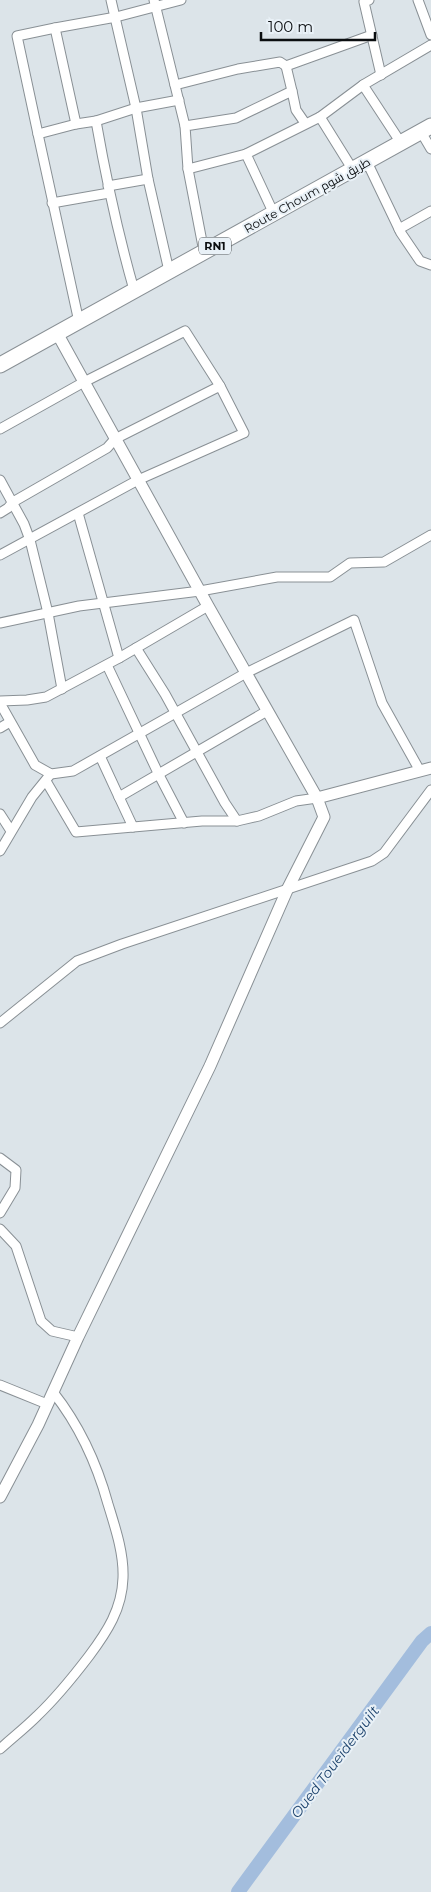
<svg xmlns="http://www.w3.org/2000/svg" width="431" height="1892" viewBox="0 0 431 1892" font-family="Montserrat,Cairo,sans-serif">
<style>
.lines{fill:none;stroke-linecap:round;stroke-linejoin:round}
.river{stroke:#a3bddd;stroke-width:14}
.minor-casing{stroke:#899095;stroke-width:11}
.tertiary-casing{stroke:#899095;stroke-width:13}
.trunk-casing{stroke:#899095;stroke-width:17}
.minor{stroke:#fff;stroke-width:9}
.tertiary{stroke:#fff;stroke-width:11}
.trunk{stroke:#fff;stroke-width:15}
.labels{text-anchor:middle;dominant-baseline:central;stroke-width:4;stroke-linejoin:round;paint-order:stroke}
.shield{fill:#e9f1f7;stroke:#4e5255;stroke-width:1}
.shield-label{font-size:11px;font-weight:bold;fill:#0b0e10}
.street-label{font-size:12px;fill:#0b0e10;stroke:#e9f1f7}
.water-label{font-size:14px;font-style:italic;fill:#1d436d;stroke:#e9f1f7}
</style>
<rect width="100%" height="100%" fill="#dce4e9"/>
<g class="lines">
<path class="river" d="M238,1892L422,1641L431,1633"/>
<defs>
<g id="minor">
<path d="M111,0L136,108L148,179L169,271"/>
<path d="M154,0L185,126"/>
<path d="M369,0L364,2L381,75"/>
<path d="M418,0L431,35"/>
<path d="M286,66L292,91"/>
<path d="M175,85L238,69L280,62L286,66L372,35"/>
<path d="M96,121L136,108L179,100"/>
<path d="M76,124L38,134L79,322"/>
<path d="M421,132L431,149"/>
<path d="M38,134L17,36L55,28"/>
<path d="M401,143L363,85L431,45"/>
<path d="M367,162L401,233L420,261L431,265"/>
<path d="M188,169L185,126L236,118L292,91L296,110L305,123"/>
<path d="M353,170L320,117L363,85"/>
<path d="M108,186L148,179"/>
<path d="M52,203L109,193"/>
<path d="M274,214L246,154L320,117"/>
<path d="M399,229L431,211"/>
<path d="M204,252L188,169L246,154"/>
<path d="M134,290C118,234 106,178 96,121L76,124L55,28L116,17L181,0"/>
<path d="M0,429L84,382L185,331L220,386"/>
<path d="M0,480L24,524L30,540L48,613L62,689"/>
<path d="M0,513L8,508L13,502L107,448L115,439L220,386L244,433L138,480L0,555"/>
<path d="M78,513L119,658"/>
<path d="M0,623L79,606L200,591L277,577H330L350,563L384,562L431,535"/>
<path d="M136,648L165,694L225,803L237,821"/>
<path d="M107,665L159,775L184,823"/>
<path d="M0,701L27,700L46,697L119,658L208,606"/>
<path d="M0,703L35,765L51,774L73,771L246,673L354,620L382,703L420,771"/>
<path d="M0,728L10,722"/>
<path d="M100,756L119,797"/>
<path d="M46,781L76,832L202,821H237L259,816L296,801L317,798"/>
<path d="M0,814L11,831"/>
<path d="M133,827L119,797L267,711"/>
<path d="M0,851L32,797L49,776"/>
<path d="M0,1023L77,961L122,944L372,861L384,853L431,790"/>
<path d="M0,1158L16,1170L15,1188L0,1213"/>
<path d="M0,1229L16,1246L41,1321L52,1331L78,1337"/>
<path d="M0,1385L47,1404"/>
<path d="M0,1749C12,1738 25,1728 37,1716C56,1698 73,1677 89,1656C107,1632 122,1609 123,1578C124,1553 115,1527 108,1504C97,1464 79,1425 53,1392"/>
</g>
<g id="tertiary">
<path d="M317,798L431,768"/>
<path d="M0,1497L38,1425L78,1337L210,1066L288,888L324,817L317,798L208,606L57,333"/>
</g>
<path id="trunk" d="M0,365L431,126"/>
</defs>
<use href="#minor" class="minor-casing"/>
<use href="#tertiary" class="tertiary-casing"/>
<use href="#trunk" class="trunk-casing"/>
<use href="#minor" class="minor"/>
<use href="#tertiary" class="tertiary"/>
<use href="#trunk" class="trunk"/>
</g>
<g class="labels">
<rect class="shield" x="199" y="237.5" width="32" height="17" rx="4"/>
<g class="shield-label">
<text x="215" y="246">RN1</text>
</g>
<g class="street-label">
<text transform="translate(307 195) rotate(-29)">Route Choum طريق شوم</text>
</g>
<g class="water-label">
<text transform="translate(335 1762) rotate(-53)">Oued Toueïderguilt</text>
</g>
</g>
<path d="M261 32v8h114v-8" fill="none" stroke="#0b0e10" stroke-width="2.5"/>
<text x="268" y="32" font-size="15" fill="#0b0e10" stroke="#e9f1f7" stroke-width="4" paint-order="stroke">100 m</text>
</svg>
